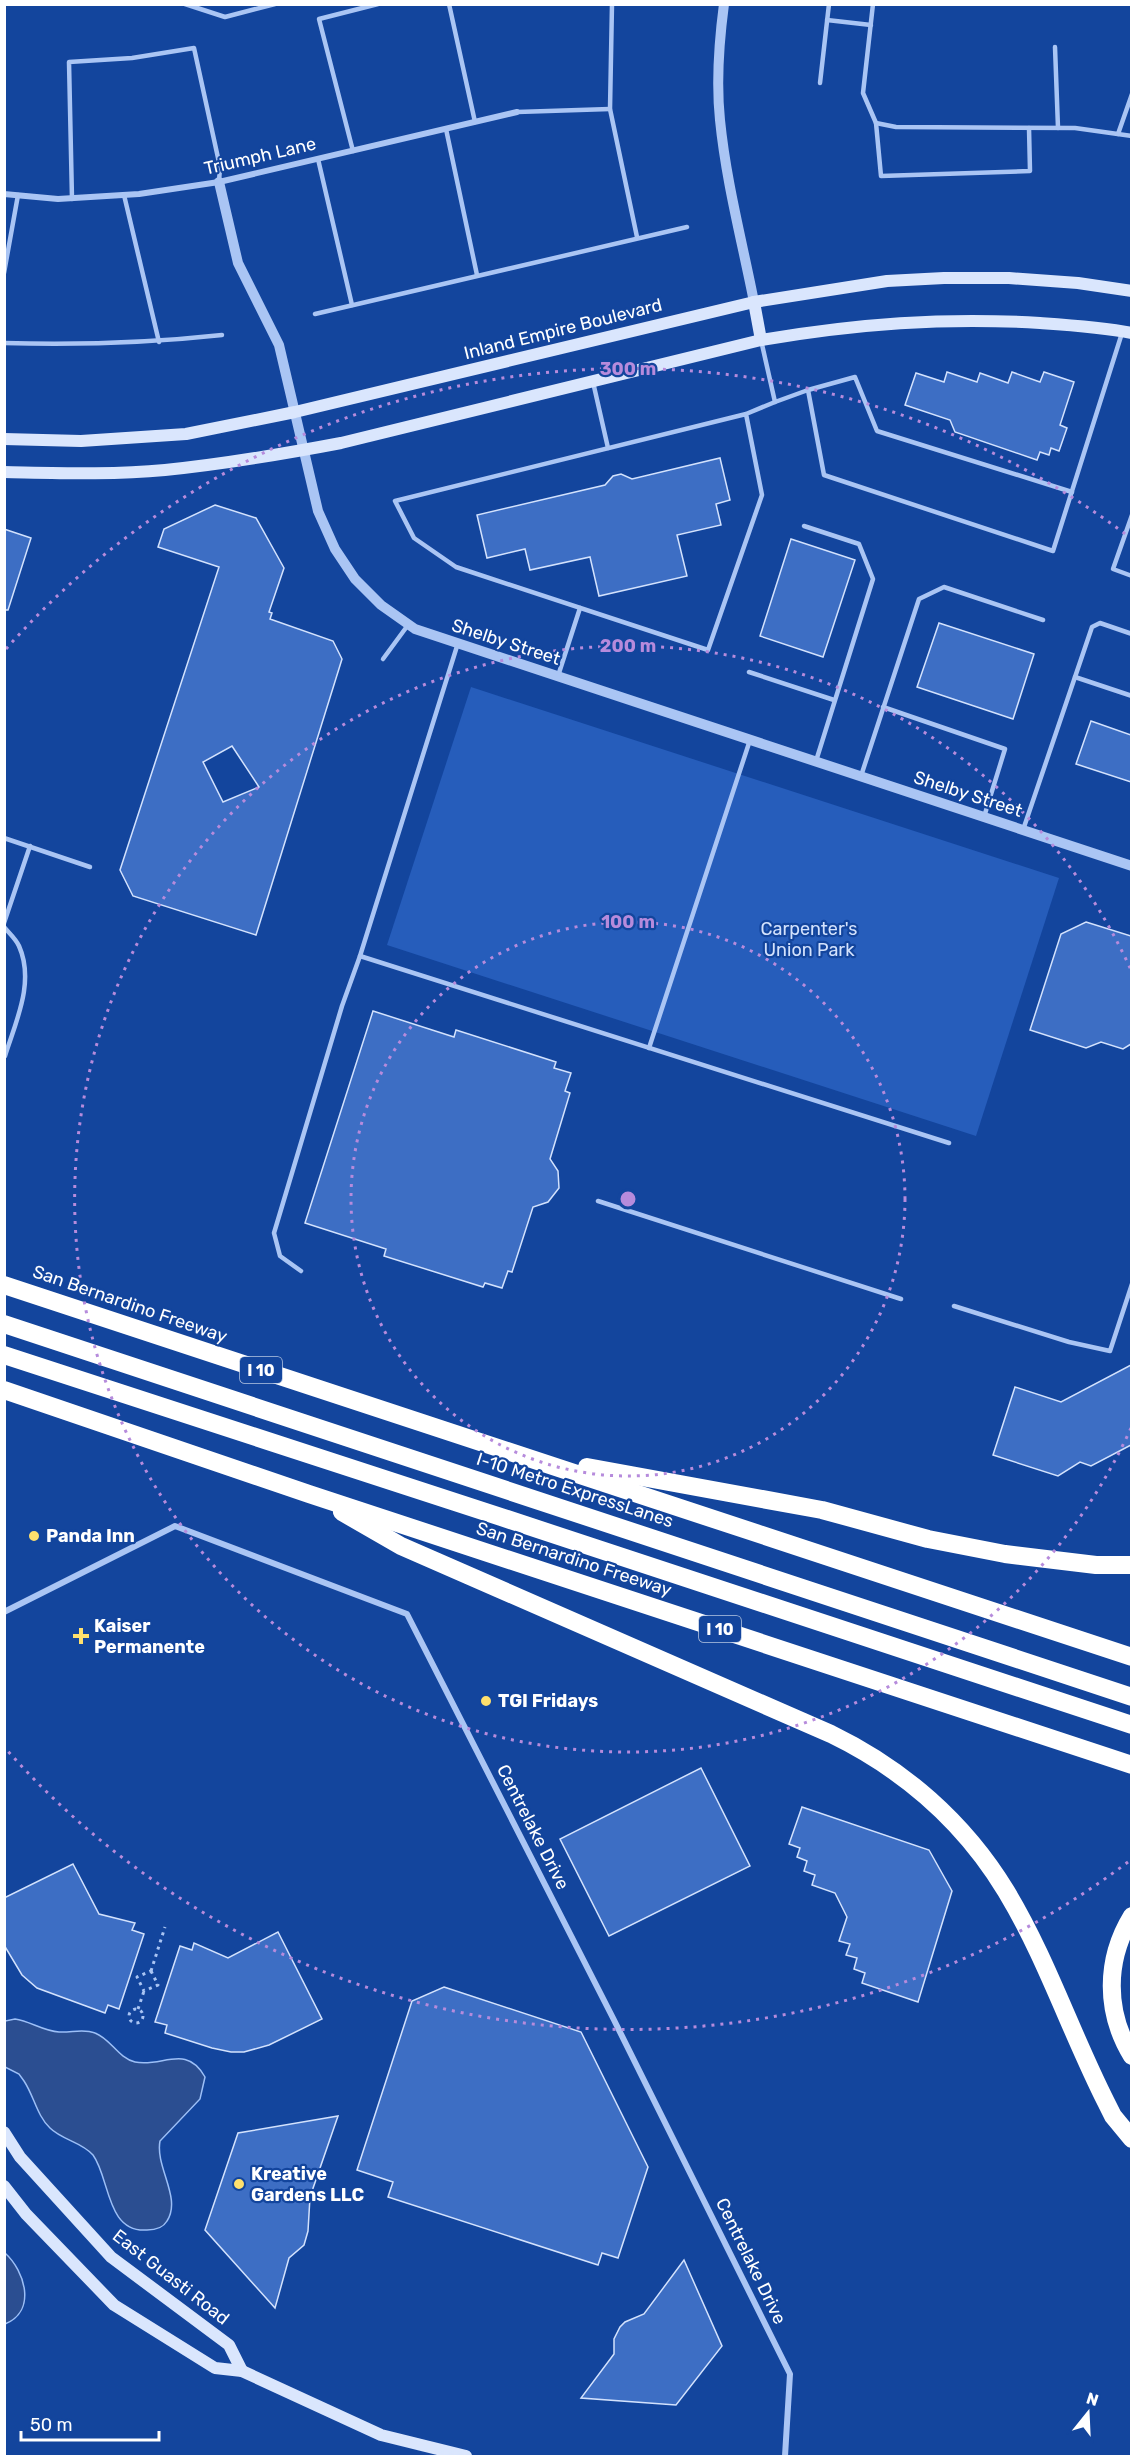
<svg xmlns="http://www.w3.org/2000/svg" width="1136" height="2461" viewBox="0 0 1136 2461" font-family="Rubik,sans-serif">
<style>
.green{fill:#265dbb}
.water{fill:#2b4e91;stroke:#9cbff7;stroke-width:1.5}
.building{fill:#3d6ec4;stroke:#d3e2fd;stroke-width:1.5;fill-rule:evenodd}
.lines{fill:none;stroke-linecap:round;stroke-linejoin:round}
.path{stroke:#aac5f4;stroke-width:3;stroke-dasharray:3 4.5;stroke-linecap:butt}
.service{stroke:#aac5f4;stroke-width:4.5}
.minor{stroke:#aac5f4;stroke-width:6}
.tertiary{stroke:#aac5f4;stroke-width:10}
.secondary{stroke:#dae6fd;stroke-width:12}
.motorway{stroke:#fff;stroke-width:18}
.ring{fill:none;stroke:#b68bdc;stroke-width:3;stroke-dasharray:3 6}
.poi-dot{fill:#ffe06d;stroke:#13459d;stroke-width:2}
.labels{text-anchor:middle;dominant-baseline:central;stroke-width:4.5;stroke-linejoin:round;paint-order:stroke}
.shield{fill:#13459d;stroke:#b8c7e2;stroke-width:1.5}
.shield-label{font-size:16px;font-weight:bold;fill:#fff}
.street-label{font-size:18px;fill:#fff;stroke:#13459d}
.park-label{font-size:18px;fill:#d3e2fd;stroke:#13459d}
.poi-label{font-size:18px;font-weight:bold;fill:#fff;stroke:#13459d;text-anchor:start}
.centre{fill:#b68bdc;stroke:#13459d;stroke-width:3}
.ring-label{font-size:18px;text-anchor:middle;font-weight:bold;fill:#b68bdc;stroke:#13459d;stroke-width:4.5;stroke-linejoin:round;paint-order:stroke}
</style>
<rect width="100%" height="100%" fill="#13459d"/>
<path class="green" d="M471,687L1059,878L976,1136L387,945Z"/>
<g class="water">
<path d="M15,2019C30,2021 43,2031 59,2032C71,2033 83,2028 95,2033C111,2039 118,2058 135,2062C162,2068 186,2043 205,2077L200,2099L160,2141C155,2167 182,2198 167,2221C163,2228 154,2230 147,2230C106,2233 110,2178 93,2155C82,2142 62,2140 50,2128C37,2116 34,2096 24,2081L19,2074L5,2067V2021Z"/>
<path d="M5,2253C25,2271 37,2311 5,2324Z"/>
</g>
<g class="building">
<path d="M947,372L977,382L980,373L1008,383L1012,372L1040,382L1044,372L1074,382L1060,425L1067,428L1059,451L1051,448L1049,455L1040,452L1037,460L955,432L950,420L905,405L916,373L944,382Z"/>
<path d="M720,458L730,500L716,504L721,525L677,535L687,576L599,596L590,557L530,570L525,549L487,558L477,515L605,485L613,476L621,474L632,479Z"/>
<path d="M215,505L256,518L284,568L269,612L272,613L270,619L333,641L342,659L256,935L133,896L120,870L219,567L158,547L164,529ZM232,746L259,787L223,802L203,762Z"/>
<path d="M4,529L31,538L8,610H4Z"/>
<path d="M791,539L855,560L823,657L760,636Z"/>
<path d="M939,623L1034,654L1013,719L917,687Z"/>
<path d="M1091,721L1131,735V782L1076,764Z"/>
<path d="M1086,922L1131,936V1044L1123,1049L1101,1042L1086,1048L1030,1030L1061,934Z"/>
<path d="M373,1011L454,1037L456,1030L556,1062L554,1068L571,1073L565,1091L570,1093L550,1159L558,1171L559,1188L548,1202L533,1207L512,1272L508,1271L502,1288L485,1283L483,1287L384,1256L386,1249L305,1223Z"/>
<path d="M1131,1365V1445L1091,1466L1080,1462L1058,1476L993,1455L1015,1387L1061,1402Z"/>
<path d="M701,1768L750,1866L609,1936L560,1839Z"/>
<path d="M802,1807L929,1850L952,1891L918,2002L862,1983L865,1973L854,1969L857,1958L846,1955L850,1944L839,1941L847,1917L835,1893L812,1885L815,1875L804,1871L807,1861L797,1857L800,1848L789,1844Z"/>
<path d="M73,1864L99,1914L135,1923L132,1930L144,1934L119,2009L108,2005L105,2013L37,1988L22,1975L4,1945V1898Z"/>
<path d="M278,1932L322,2019L269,2045L244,2052H231L212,2048L165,2033L167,2025L155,2022L180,1946L192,1950L194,1943L228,1958Z"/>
<path d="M444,1987L581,2032L648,2167L618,2258L602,2253L598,2265L388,2197L393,2182L357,2170L412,2001Z"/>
<path d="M338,2116L310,2197L308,2231L304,2245L289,2258L275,2308L205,2230L238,2133Z"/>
<path d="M684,2260L722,2346L676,2405L581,2398L614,2354V2339L620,2327L625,2322L644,2314Z"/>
</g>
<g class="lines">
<g class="path">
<path d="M151,1971L158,1985L144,1991L137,1977Z"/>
<path d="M151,1971L165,1927"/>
<circle cx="136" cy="2016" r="7"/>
<path d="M138,2009L144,1991"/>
</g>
<g class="service">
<path d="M185,4L225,17L275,4"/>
<path d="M449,4L475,122"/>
<path d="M612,4L610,109L637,237"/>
<path d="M873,4L863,93L876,123L896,127L1075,128L1132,136"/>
<path d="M827,20L871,25"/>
<path d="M1055,47L1058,128"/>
<path d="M820,83L829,4"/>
<path d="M517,112L610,109"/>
<path d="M876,123L881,176L1030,171L1029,128"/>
<path d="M446,129L477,275"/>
<path d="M1118,134L1132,94"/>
<path d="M353,151L319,19L378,4"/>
<path d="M318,159L352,305"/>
<path d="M124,195L159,342"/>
<path d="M72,199L69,62L132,58L194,48L220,167L219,182"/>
<path d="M4,273L18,195"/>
<path d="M315,314L687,227"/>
<path d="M761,340L775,402L808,390L824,475L1053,551L1122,333"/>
<path d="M4,343C78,345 149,343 222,335"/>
<path d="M593,382L608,448"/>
<path d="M808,390L855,377L877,431L1072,492"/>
<path d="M746,414L762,495L708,650L456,567L414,538L395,501L746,414L775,402"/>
<path d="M1132,515L1113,569L1132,576"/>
<path d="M804,526L859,544L873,579L816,761"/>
<path d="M458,643L360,956L949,1143"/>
<path d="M383,659L408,625"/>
<path d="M749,672L834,700"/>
<path d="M558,676L580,608"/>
<path d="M1075,677L1132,696"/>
<path d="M883,707L1005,749L984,817"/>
<path d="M861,776L919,599L944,587L1043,620"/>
<path d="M1023,830L1092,627L1100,623L1132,634"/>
<path d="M4,838L90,867"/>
<path d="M4,923L30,846"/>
<path d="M4,927C9,933 16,939 19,946C35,982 16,1021 5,1056"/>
<path d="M649,1048L750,740"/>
<path d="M598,1201L901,1299"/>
<path d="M301,1271L280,1256L274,1233L342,1006L360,956"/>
<path d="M954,1306L1069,1342L1110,1351L1132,1284"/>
</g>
<g class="minor">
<path d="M4,194L58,199L139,194L219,182L517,112"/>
<path d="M4,1612L175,1526L407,1614L614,2020L790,2374L785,2456"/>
</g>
<g class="tertiary">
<path d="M724,4C719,42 716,82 720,120C726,181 742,241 754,302"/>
<path d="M219,182L238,263L279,345L318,511L335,549L355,579L381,605L415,629L1132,866"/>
</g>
<g class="secondary">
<path d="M754,302L761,340"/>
<path d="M4,439L81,441L186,434L295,412L754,302L887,281L944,278H1009L1078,283L1132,291"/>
<path d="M4,472C58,473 112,475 165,470C224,464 283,454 341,443L761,340C856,324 944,317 1040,323C1070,325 1102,327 1132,333"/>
<path d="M4,2132L20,2157L111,2257L229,2345L242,2371"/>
<path d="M4,2186L26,2214L114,2305L215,2368L242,2371L381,2435L466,2456"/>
</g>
<g class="motorway">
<path d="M4,1285L1132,1657"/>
<path d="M4,1324L1132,1697"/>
<path d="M4,1355L501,1517L1132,1725"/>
<path d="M4,1390L309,1494L1132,1765"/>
<path d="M587,1467L822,1510L928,1539L1005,1554L1096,1565H1132"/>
<path d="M342,1512L401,1546L831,1734C903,1769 964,1822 1006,1891C1046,1957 1071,2033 1106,2102L1113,2116L1132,2139"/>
<path d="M1132,1916C1105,1960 1105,2012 1132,2056"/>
</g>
</g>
<g class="ring">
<circle cx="628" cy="1199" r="277"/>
<path d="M1131 1428A553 553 0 1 1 1131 970"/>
<path d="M1128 1862A830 830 0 0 1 6 1749M6 649A830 830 0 0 1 1128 536"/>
</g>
<g class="poi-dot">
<circle cx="34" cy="1536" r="6"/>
<path d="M78 1627h6v6h6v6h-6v6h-6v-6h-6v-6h6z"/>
<circle cx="486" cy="1701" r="6"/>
<circle cx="239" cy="2184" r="6"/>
</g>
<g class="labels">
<g class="shield">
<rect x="240" y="1357" width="42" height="26" rx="4.5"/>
<rect x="699" y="1616" width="42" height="26" rx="4.5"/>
</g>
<g class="shield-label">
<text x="261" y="1370">I 10</text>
<text x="720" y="1629">I 10</text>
</g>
<g class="street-label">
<text transform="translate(260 156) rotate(-13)">Triumph Lane</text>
<text transform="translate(563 329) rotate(-14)">Inland Empire Boulevard</text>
<text transform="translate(506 642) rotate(18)">Shelby Street</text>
<text transform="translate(968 794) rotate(18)">Shelby Street</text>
<text transform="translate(130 1304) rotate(19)">San Bernardino Freeway</text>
<text transform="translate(575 1490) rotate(18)">I-10 Metro ExpressLanes</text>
<text transform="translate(574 1559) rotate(18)">San Bernardino Freeway</text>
<text transform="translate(533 1827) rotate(63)">Centrelake Drive</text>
<text transform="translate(751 2261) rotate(64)">Centrelake Drive</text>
<text transform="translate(171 2277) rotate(38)">East Guasti Road</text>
</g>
<g class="park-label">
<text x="809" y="929">Carpenter's<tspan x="809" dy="21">Union Park</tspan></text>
</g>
<g class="poi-label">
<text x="46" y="1536">Panda Inn</text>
<text x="94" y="1626">Kaiser<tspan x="94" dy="21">Permanente</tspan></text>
<text x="498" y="1701">TGI Fridays</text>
<text x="251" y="2174">Kreative<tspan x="251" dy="21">Gardens LLC</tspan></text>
</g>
</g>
<circle cx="628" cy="1199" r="9" class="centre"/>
<g class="ring-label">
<text x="628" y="375">300 m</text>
<text x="628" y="652">200 m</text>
<text x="628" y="928">100 m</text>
</g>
<rect width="1136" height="2461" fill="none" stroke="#ffffff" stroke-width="12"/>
<g transform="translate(1088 2413) rotate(18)" stroke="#13459d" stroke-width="4.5" paint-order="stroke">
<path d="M0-4.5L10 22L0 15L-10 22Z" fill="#ffffff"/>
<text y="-9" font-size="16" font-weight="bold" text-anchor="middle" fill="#ffffff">N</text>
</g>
<path d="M21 2431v9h138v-9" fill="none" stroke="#ffffff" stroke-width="3"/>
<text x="30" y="2431" font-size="18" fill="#ffffff" stroke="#13459d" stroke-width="4.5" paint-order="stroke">50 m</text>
</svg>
